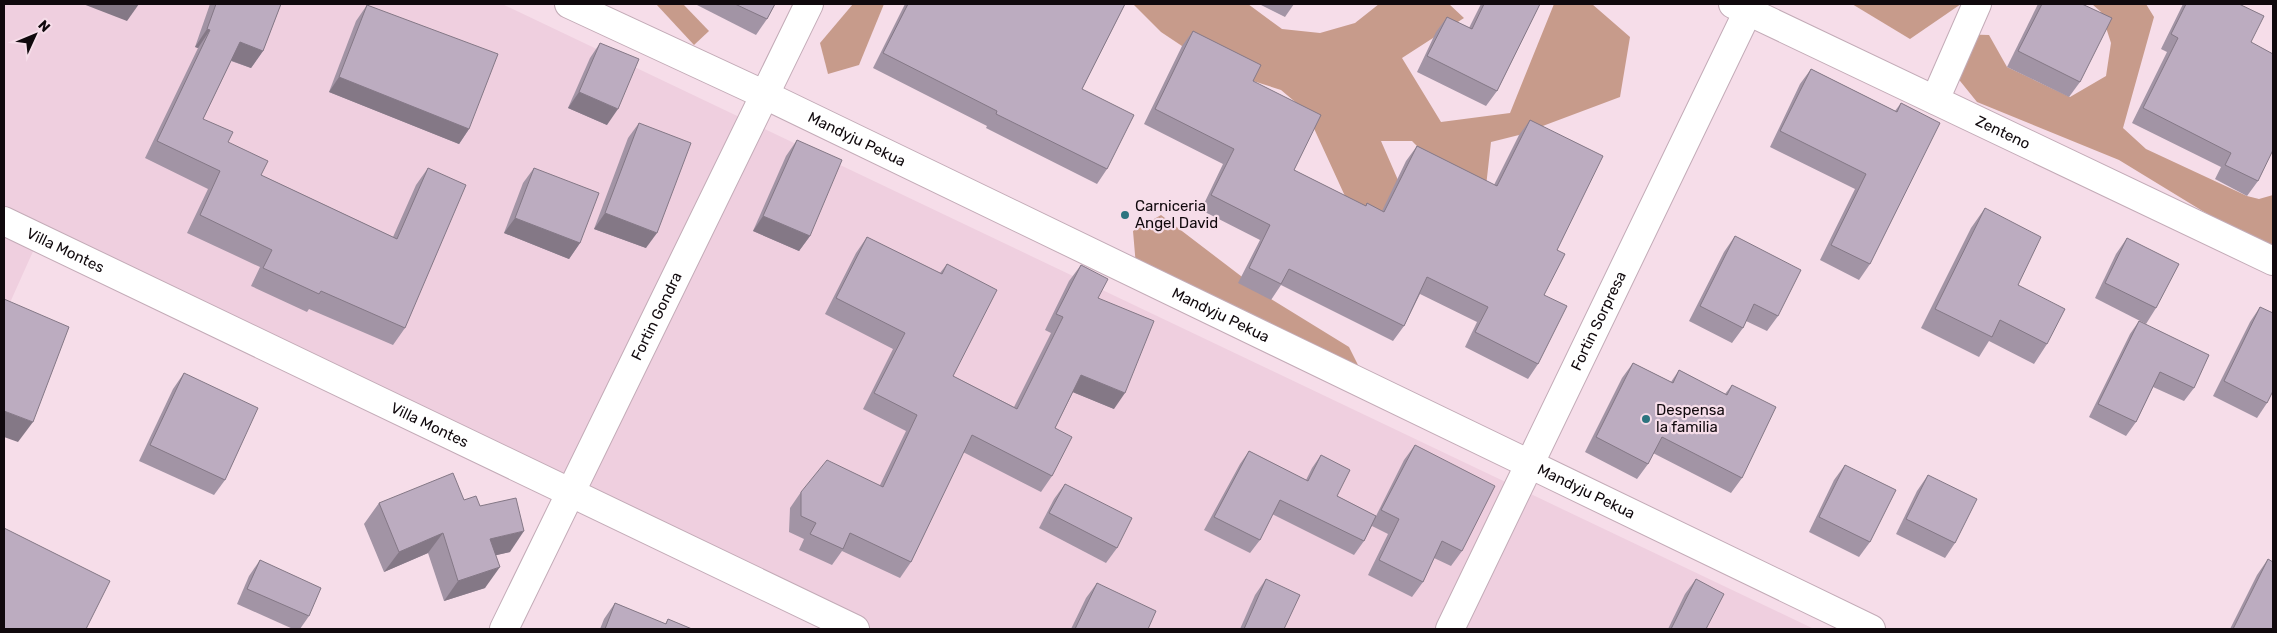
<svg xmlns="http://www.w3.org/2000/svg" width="2277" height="633" viewBox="0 0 2277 633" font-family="Rubik,sans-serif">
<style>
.built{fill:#efcfdf}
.forest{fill:#c79b8b}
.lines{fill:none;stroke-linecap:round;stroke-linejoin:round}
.street-casing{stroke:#c3abb7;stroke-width:30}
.secondary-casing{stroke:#c3abb7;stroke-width:30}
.street{stroke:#fff;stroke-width:28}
.secondary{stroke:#fff;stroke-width:28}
.wall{fill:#a294a5}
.shaded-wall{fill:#847886}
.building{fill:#bcacc0;stroke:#847886}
.poi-dot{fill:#2c747f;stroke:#f6dde9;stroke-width:2}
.labels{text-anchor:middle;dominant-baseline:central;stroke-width:4.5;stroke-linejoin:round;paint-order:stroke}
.street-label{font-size:15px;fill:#10090d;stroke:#f6dde9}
.poi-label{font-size:15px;fill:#10090d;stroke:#f6dde9;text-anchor:start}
</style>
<rect width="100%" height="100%" fill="#f6dde9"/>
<path class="built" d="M4,4H502L1814,629H854L39,238L4,316Z"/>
<g class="forest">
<path d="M656,4H683L709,31L694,45Z"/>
<path d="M853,4H884L859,65L828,74L820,43Z"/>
<path d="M1133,4H1248L1282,29L1320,33L1355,23L1379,4H1449L1464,18L1402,58L1441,122L1510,113L1554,4H1592L1630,37L1620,97L1519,135L1491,142L1483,213L1412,141H1381L1408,203L1405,243L1350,207L1306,111L1281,90L1250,80L1182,46L1161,32Z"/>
<path d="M1852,4H1961L1910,39Z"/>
<path d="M2092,4H2146L2154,17L2123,128L2146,149L2247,196L2259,199L2273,195V254L2119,160L1977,102L1952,71L1953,34L1989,35L2007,67L2070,97L2106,76L2111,43L2101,12Z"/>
<path d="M1161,215L1271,299L1349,347L1362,373L1136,266L1133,231Z"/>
</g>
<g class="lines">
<defs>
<g id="street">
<path id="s1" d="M1733,4L2273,261"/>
<path d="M1935,100L1977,4"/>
<path id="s2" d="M4,221L855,629"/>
<path id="s3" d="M504,629L809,4"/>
<path id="s4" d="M1450,629L1748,11"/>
</g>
<g id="secondary">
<path id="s5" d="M569,4L763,94L1871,629"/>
</g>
</defs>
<use href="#street" class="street-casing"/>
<use href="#secondary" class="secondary-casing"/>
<use href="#street" class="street"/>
<use href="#secondary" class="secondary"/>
</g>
<g class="wall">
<path d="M210,4H281L263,51L251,68L231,61L203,119L261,175L393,237L416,185L428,168L405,328L393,345L309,309L307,312L251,286L260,267L187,233L208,189L145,158L198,48L195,47Z"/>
<path d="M698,4H775L767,19L756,35L697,5Z"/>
<path d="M905,4H1125L1082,89L1107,169L1097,184L986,128L987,126L873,68Z"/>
<path d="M1259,4H1294L1285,17Z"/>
<path d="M1481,4H1540L1497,91L1486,106L1417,72L1436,32L1447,17L1469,28Z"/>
<path d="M2038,4H2082L2080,82L2069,97L2007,67Z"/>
<path d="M2183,4H2239L2251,42L2258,181L2247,196L2215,179L2221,167L2132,123L2167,52L2161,49Z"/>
<path d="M367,5L469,129L459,144L329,92L356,21Z"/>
<path d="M1193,31L1253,81L1294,170L1365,206L1367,203L1382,211L1406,161L1417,146L1494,185L1519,135L1530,120L1557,250L1544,295L1538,364L1528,379L1465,347L1477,322L1420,294L1404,326L1393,341L1281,285L1271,300L1238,283L1260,240L1201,210L1223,164L1144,124L1182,46Z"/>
<path d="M600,43L607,125L568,108L590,58Z"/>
<path d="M1811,69L1895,111L1901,103L1870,264L1859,280L1820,260L1855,189L1770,147L1800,84Z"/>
<path d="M639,123L646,248L594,229L628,138Z"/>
<path d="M797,140L810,236L799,251L753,231L786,156Z"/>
<path d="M534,168L580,243L569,259L504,233L523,183Z"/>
<path d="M1985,208L2018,285L2047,344L2034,364L1989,341L1979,357L1921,328L1971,228Z"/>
<path d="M1735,236L1778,316L1767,331L1746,321L1743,328L1732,343L1689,321L1724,252Z"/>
<path d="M867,237L940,273L947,264L953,376L1014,407L1051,333L1045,330L1069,281L1081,265L1098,298L1114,409L1073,392L1055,428L1052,476L1041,492L963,452L911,562L900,578L842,551L832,565L799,550L804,539L789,532L790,508L801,492L880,485L906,431L863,409L893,349L825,314L856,253Z"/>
<path d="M2127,238L2156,308L2146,324L2095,298L2116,254Z"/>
<path d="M2260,307L2267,403L2257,418L2213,396L2250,322Z"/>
<path d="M2139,321L2194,388L2184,401L2153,387L2136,422L2126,436L2089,417L2130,334Z"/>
<path d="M1633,363L1671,382L1679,370L1725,394L1732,385L1742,478L1731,493L1653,453L1648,464L1637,479L1585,452L1622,378Z"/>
<path d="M184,373L225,480L214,495L139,461L173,389Z"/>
<path d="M1415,445L1462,551L1451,566L1434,558L1423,582L1412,597L1368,575L1388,534L1372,526L1364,541L1354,555L1272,514L1260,540L1250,553L1204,530L1240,464L1249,451L1306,480L1312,468L1321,455L1337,496L1376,516L1404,460Z"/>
<path d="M1845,465L1870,542L1859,557L1809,532L1834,480Z"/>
<path d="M1928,475L1955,543L1945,558L1896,534L1917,491Z"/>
<path d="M1065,484L1117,548L1106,563L1039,528L1054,499Z"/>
<path d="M464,500L480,506L510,552L496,555L485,588L444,601L428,553L384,572L364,524L379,503Z"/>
<path d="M2268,559L2273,629H2230L2257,575Z"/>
<path d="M260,560L309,616L300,629H293L237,604L249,576Z"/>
<path d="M1266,579L1284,629H1240L1255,595Z"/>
<path d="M1696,579L1706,629H1668L1685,594Z"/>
<path d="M1097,583L1148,629H1071L1086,598Z"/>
<path d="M615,603L665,624L668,619L692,629H600L604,619Z"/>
</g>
<g class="shaded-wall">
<path d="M83,4H139L127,21Z"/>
<path d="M207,29L210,30L198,48L195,47Z"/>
<path d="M240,42L263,51L251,68L227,59Z"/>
<path d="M339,77L469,129L459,144L329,92Z"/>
<path d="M579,92L618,109L607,125L568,108Z"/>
<path d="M605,213L657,233L646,248L594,229Z"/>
<path d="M763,216L810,236L799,251L753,231Z"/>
<path d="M515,218L580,243L569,259L504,233Z"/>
<path d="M1081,375L1125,393L1114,409L1070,391Z"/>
<path d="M4,411L33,422L18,442L4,437Z"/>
<path d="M524,531L510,552L476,560L490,539Z"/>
<path d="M443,533L428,553L384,572L399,552Z"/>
<path d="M500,567L485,588L444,601L458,581Z"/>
</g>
<g class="building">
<path d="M216,4H281L263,51L240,42L203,119L233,132L228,142L268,161L261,175L397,239L428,168L466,185L405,328L321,291L319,294L263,268L272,250L200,215L220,171L157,141L210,30L207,29Z"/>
<path d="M735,4H775L767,19Z"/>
<path d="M908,4H1125L1082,89L1134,115L1107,169L996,114L997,111L883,53Z"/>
<path d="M1484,4H1540L1497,91L1427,56L1447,17L1472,29Z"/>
<path d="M2042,4H2082L2112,18L2080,82L2018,51Z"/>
<path d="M2186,4H2239L2264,16L2251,42L2273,54V150L2258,181L2225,165L2231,153L2143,108L2178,38L2171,34Z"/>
<path d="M367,5L498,54L469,129L339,77Z"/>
<path d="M1193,31L1261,65L1253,81L1321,115L1294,170L1366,206L1367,203L1384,212L1417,146L1497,186L1530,120L1603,156L1557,250L1565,254L1544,295L1567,306L1538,364L1475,332L1488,307L1427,277L1404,326L1289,269L1281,284L1249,268L1270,225L1211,195L1234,149L1155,109Z"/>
<path d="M600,43L639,59L618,109L579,92Z"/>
<path d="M1811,69L1897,112L1901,103L1940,123L1870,264L1831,245L1866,174L1780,131Z"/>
<path d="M639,123L691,143L657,233L605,213Z"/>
<path d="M797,140L842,160L810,236L763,216Z"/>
<path d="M534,168L599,193L580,243L515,218Z"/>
<path d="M1985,208L2041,237L2018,285L2065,309L2047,344L2000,320L1992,337L1935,309Z"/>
<path d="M1735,236L1801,270L1778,316L1754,304L1743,328L1700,306Z"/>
<path d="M867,237L942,274L947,264L997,290L953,376L1017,409L1063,317L1056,314L1081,265L1108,279L1098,298L1154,321L1125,393L1081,375L1055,428L1072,437L1052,476L972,435L911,562L850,533L843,549L810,534L816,523L801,516V492L827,460L883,487L917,415L874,393L905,333L836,298Z"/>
<path d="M2127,238L2179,264L2156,308L2105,283Z"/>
<path d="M4,299L69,327L33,422L4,411Z"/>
<path d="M2260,307L2273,313V391L2267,403L2224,381Z"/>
<path d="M2139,321L2209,355L2194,388L2160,372L2136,422L2098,404Z"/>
<path d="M1633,363L1673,383L1679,370L1727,395L1732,385L1776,407L1742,478L1662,437L1648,464L1596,437Z"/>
<path d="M184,373L258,408L225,480L150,445Z"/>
<path d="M1415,445L1495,486L1462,551L1442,541L1423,582L1379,560L1399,519L1381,510Z"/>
<path d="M1249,451L1308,481L1321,455L1350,470L1337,496L1376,516L1364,541L1280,500L1260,540L1214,517Z"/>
<path d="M1845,465L1896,490L1870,542L1819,517Z"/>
<path d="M453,473L464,500L476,496L480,506L516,498L524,531L490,539L500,567L458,581L443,533L399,552L379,503Z"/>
<path d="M1928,475L1977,499L1955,543L1906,519Z"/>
<path d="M1065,484L1132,518L1117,548L1049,513Z"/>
<path d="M4,528L110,581L86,629H4Z"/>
<path d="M2268,559L2273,562V629H2233Z"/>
<path d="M260,560L321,588L309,616L247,589Z"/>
<path d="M1266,579L1300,595L1284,629H1244Z"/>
<path d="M1696,579L1724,594L1706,629H1671Z"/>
<path d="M1097,583L1156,611L1148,629H1075Z"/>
<path d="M615,603L666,624L668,619L692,629H605Z"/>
</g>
<g class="poi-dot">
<circle cx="1125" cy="215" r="5"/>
<circle cx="1646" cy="419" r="5"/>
</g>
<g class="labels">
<g class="street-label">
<text stroke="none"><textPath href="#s1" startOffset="299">Zenteno</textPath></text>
<text stroke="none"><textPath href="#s5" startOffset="318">Mandyju Pekua</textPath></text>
<text stroke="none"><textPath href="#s2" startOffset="68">Villa Montes</textPath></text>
<text stroke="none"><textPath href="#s5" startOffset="722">Mandyju Pekua</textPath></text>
<text stroke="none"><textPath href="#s3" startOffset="348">Fortin Gondra</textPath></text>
<text stroke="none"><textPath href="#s4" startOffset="342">Fortin Sorpresa</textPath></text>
<text stroke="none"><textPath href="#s2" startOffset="472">Villa Montes</textPath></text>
<text stroke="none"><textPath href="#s5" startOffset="1128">Mandyju Pekua</textPath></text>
</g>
<g class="poi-label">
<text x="1135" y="206">Carniceria<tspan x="1135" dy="17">Angel David</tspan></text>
<text x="1656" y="410">Despensa<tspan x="1656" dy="17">la familia</tspan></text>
</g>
</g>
<rect width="2277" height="633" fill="none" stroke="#10090d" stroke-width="10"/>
<g transform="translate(35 35) rotate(46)" stroke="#f6dde9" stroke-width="4" paint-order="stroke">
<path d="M0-4L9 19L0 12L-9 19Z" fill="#10090d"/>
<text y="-8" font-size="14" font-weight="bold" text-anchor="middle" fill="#10090d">N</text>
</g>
</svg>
